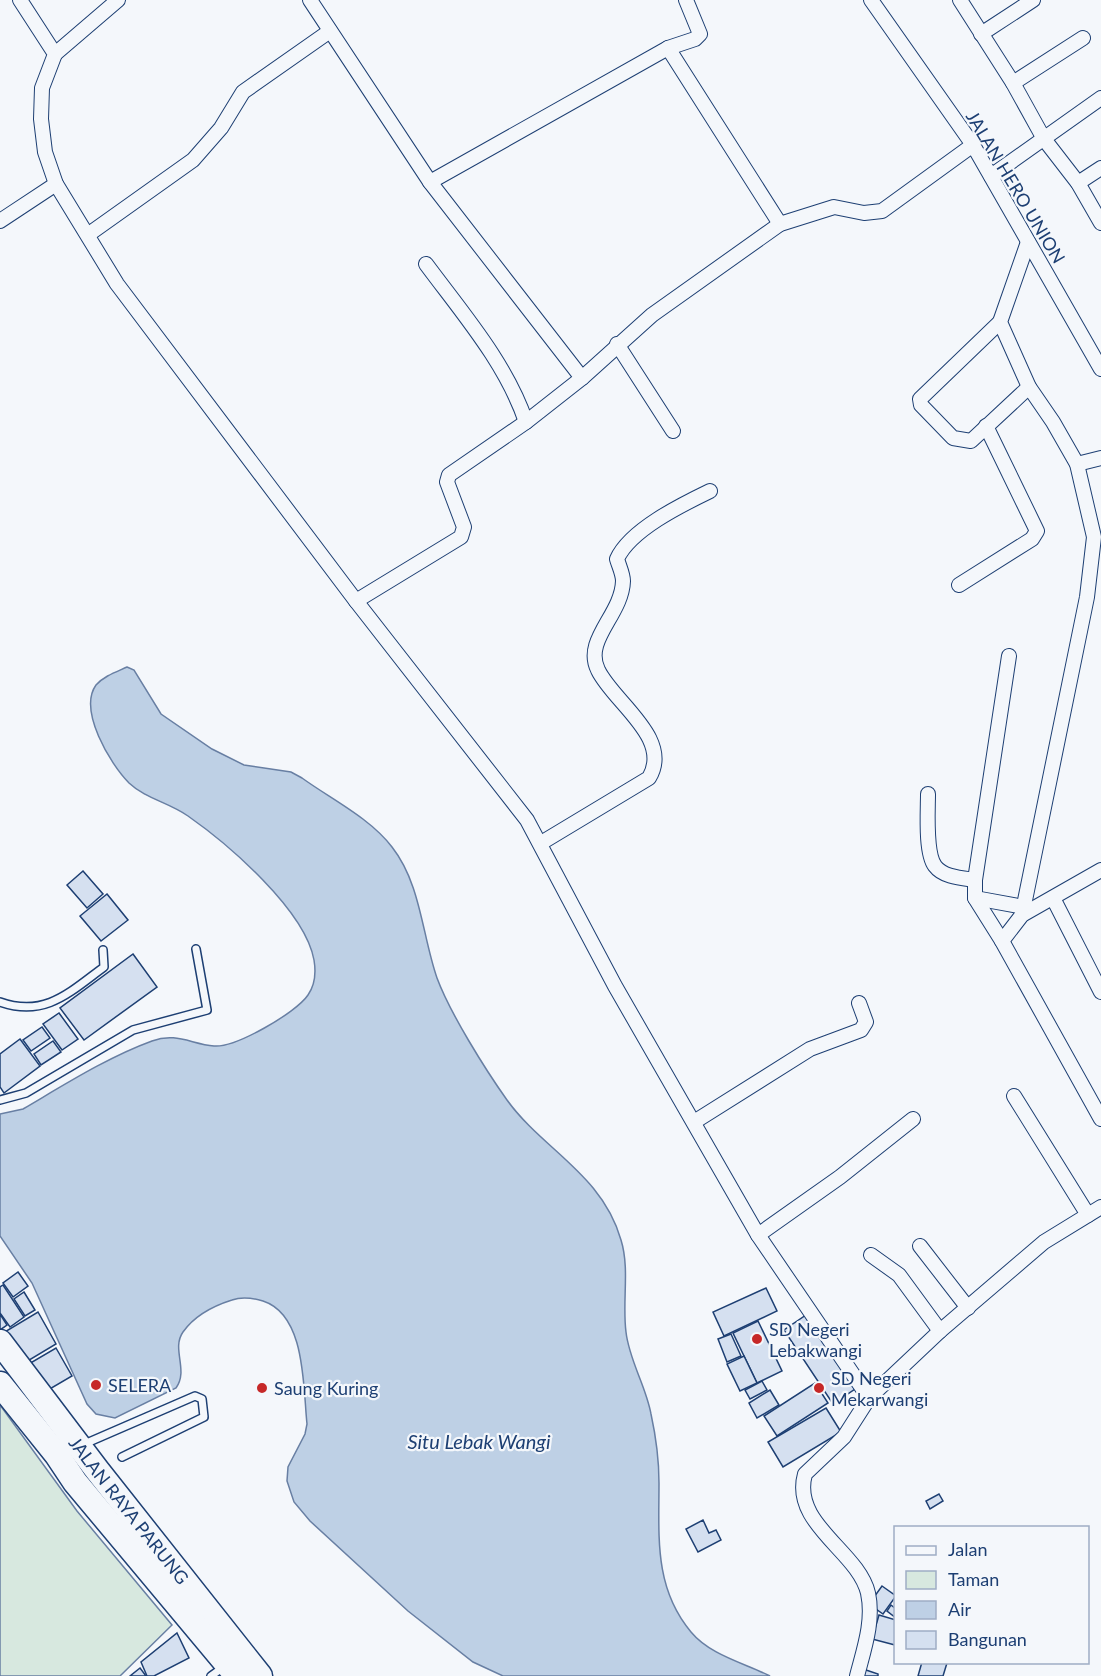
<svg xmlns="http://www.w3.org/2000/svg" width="1101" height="1676" viewBox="0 0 1101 1676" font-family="Lato,sans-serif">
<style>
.green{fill:#d7e8df;stroke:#687fa3;stroke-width:1.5}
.water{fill:#bed0e5;stroke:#687fa3;stroke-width:1.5}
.building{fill:#d5e0f0;stroke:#1d3f73;stroke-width:1.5}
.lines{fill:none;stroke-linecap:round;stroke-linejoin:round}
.service-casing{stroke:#1d3f73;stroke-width:10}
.minor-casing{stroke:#1d3f73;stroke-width:16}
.trunk-casing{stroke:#1d3f73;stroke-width:27}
.service{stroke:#f4f7fb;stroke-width:7}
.minor{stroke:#f4f7fb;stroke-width:14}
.trunk{stroke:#f4f7fb;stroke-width:24}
.poi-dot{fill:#c62828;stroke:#f4f7fb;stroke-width:2}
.labels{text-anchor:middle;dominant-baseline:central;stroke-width:4.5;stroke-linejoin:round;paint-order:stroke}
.street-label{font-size:18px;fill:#1d3f73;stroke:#f4f7fb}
.poi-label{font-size:18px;fill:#1d3f73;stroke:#f4f7fb;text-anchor:start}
.water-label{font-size:20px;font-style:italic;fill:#1d3f73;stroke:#f4f7fb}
</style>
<rect width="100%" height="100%" fill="#f4f7fb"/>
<path class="green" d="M0,1405L77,1511L172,1625L120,1676H0Z"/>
<path class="water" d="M127,667L134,670L161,714L212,749L244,765L291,772L302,778C331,799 370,818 392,847C421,884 422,935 437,978C450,1013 485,1069 507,1100C543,1150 602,1174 621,1240C630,1269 622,1302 626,1332C629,1360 646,1386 651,1414C656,1437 659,1460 659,1483C659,1537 654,1588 691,1632C710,1655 744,1663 770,1676H503L473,1662L408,1611L310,1521L294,1502L287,1481L288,1467L305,1434L307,1424C303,1387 306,1315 263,1301C253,1298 243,1296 232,1300C213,1306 195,1315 183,1332C171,1349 189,1370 176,1388L115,1418L96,1414L87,1404L32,1283L0,1236V1114L23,1109C64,1085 108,1057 152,1041C176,1032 191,1044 214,1046C235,1048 296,1013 308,995C315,985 316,972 314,960C305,910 228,844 188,816C168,802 146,799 129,783C110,764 78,710 96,685C104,676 116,672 127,667Z"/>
<g class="building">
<path d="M83,871L103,894L87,908L67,885Z"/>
<path d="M107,894L128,920L101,941L80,916Z"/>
<path d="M133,954L157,987L84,1040L60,1008Z"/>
<path d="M59,1013L78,1039L62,1050L43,1024Z"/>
<path d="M42,1027L50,1038L31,1051L23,1040Z"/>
<path d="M20,1039L40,1066L4,1093L0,1087V1054Z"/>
<path d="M53,1041L61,1052L41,1065L34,1054Z"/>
<path d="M18,1272L28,1286L13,1297L3,1283Z"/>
<path d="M3,1285L24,1317L10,1327L0,1313V1287Z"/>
<path d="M766,1288L777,1311L724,1336L713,1312Z"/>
<path d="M24,1292L35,1310L25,1316L14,1299Z"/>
<path d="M38,1312L56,1344L21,1365L3,1333Z"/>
<path d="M0,1314L7,1325L0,1330Z"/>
<path d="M806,1315L855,1389L833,1404L784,1330Z"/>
<path d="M758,1321L782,1371L757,1383L733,1333Z"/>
<path d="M731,1334L741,1356L727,1362L718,1339Z"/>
<path d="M56,1348L72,1376L43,1393L27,1365Z"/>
<path d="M744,1356L757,1383L740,1391L727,1364Z"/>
<path d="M762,1381L767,1390L750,1399L745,1390Z"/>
<path d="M815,1383L828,1403L777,1436L764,1416Z"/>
<path d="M770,1390L779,1405L757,1418L749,1403Z"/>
<path d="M826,1408L841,1432L783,1467L768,1442Z"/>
<path d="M939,1494L943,1501L930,1509L926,1501Z"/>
<path d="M703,1520L709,1533L716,1530L721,1540L698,1552L686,1529Z"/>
<path d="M882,1586L896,1596L883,1614L869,1604Z"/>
<path d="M891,1605L896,1609V1618L887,1611Z"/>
<path d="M879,1615L896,1620L895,1645L872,1639Z"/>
<path d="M177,1633L189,1658L154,1676H147L141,1662Z"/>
<path d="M922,1662L947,1663L943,1676H918Z"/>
<path d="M140,1668L146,1676H130Z"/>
<path d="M866,1670L878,1674V1676H863Z"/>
</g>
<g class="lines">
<defs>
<g id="service">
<path d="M0,1002C45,1018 70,992 104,967L103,950"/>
<path d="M0,1100L26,1093L133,1030L207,1010L196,949"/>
<path d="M82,1445L195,1396L202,1399L204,1417L122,1457"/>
<path d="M211,1676L225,1666"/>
</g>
<g id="minor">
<path d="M20,0L55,54L42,88L41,119L45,152L56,184L117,284L356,601L527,820L615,986L758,1235L869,1398"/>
<path d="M310,0L430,182L582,378"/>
<path d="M871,0L973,145L1101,369"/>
<path d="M960,0L1013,83L1044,139L1078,183L1101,223"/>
<path d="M981,34L1033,0"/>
<path d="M668,48L780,224"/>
<path d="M55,54L118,0"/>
<path d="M1013,83L1083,38"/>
<path d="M991,176L1101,98"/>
<path d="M430,182L668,48L695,39L700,34L686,0"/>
<path d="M1078,183L1101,168"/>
<path d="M0,221L56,184"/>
<path d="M89,234L193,160L221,128L243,92L330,31"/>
<path d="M426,264C463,314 506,363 526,422"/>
<path d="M1000,322L920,399L921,405L953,438L971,441L1029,387"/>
<path d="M617,344L673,431"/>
<path d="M1077,464L1101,458"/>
<path d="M959,585L1032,539L1037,531L986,426"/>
<path d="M356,601L461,537L464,527L447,482L449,475L526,422L582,378L652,315L780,224L834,207L864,213L882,211L973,145"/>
<path d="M928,794C928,811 925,853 935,866C943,877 961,878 975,880"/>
<path d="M541,843L649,778C673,738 613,702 598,670C583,640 622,615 623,581C623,574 619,566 617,559C630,530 681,505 710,491"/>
<path d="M1101,870L1022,915L1002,941L1101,1119"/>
<path d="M975,898L1024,907"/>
<path d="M1053,898L1101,992"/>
<path d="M1022,915L1087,597L1094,537L1077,464L1053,422L1029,387L1000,322L1028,242"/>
<path d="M1002,941L975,898V880L1009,656"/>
<path d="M1014,1096L1088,1215"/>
<path d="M694,1122L810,1049L861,1030L866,1022L859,1003"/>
<path d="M758,1235L840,1177L913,1119"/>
<path d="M920,1246L968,1308"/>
<path d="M871,1255L899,1275L940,1331"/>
<path d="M857,1676C864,1649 874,1621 868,1593C858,1551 791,1524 805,1474L844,1437L869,1398L940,1331L1044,1242L1101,1207"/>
</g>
<g id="trunk">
<path id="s1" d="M0,1342L97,1470L260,1676"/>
<path d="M0,1384L57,1455L75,1482L237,1676"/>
</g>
</defs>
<use href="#service" class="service-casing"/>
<use href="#minor" class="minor-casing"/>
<use href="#trunk" class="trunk-casing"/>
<use href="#service" class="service"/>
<use href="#minor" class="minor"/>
<use href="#trunk" class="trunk"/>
</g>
<g class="poi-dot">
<circle cx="757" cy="1339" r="6"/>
<circle cx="96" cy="1385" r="6"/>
<circle cx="262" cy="1388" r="6"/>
<circle cx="819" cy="1388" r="6"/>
</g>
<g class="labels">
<g class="street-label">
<text transform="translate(1016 187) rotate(59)">JALAN HERO UNION</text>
<text stroke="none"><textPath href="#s1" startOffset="212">JALAN RAYA PARUNG</textPath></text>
</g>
<g class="poi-label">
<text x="769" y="1329">SD Negeri<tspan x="769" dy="21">Lebakwangi</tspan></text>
<text x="831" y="1378">SD Negeri<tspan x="831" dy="21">Mekarwangi</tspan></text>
<text x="108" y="1385">SELERA</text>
<text x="274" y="1388">Saung Kuring</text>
</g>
<g class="water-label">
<text x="479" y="1441">Situ Lebak Wangi</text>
</g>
</g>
<rect x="894" y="1526" width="195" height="138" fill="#f4f7fb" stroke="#9eadc5" stroke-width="1.5"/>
<rect x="906" y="1546" width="30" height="9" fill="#f4f7fb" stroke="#9eadc5" stroke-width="1.5"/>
<text x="948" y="1556" font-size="18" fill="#1d3f73">Jalan</text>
<rect x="906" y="1571" width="30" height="18" fill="#d7e8df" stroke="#9eadc5" stroke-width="1.5"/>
<text x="948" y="1586" font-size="18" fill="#1d3f73">Taman</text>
<rect x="906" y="1601" width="30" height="18" fill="#bed0e5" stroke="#9eadc5" stroke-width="1.5"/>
<text x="948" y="1616" font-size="18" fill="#1d3f73">Air</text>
<rect x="906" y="1631" width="30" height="18" fill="#d5e0f0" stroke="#9eadc5" stroke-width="1.5"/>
<text x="948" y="1646" font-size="18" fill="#1d3f73">Bangunan</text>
</svg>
